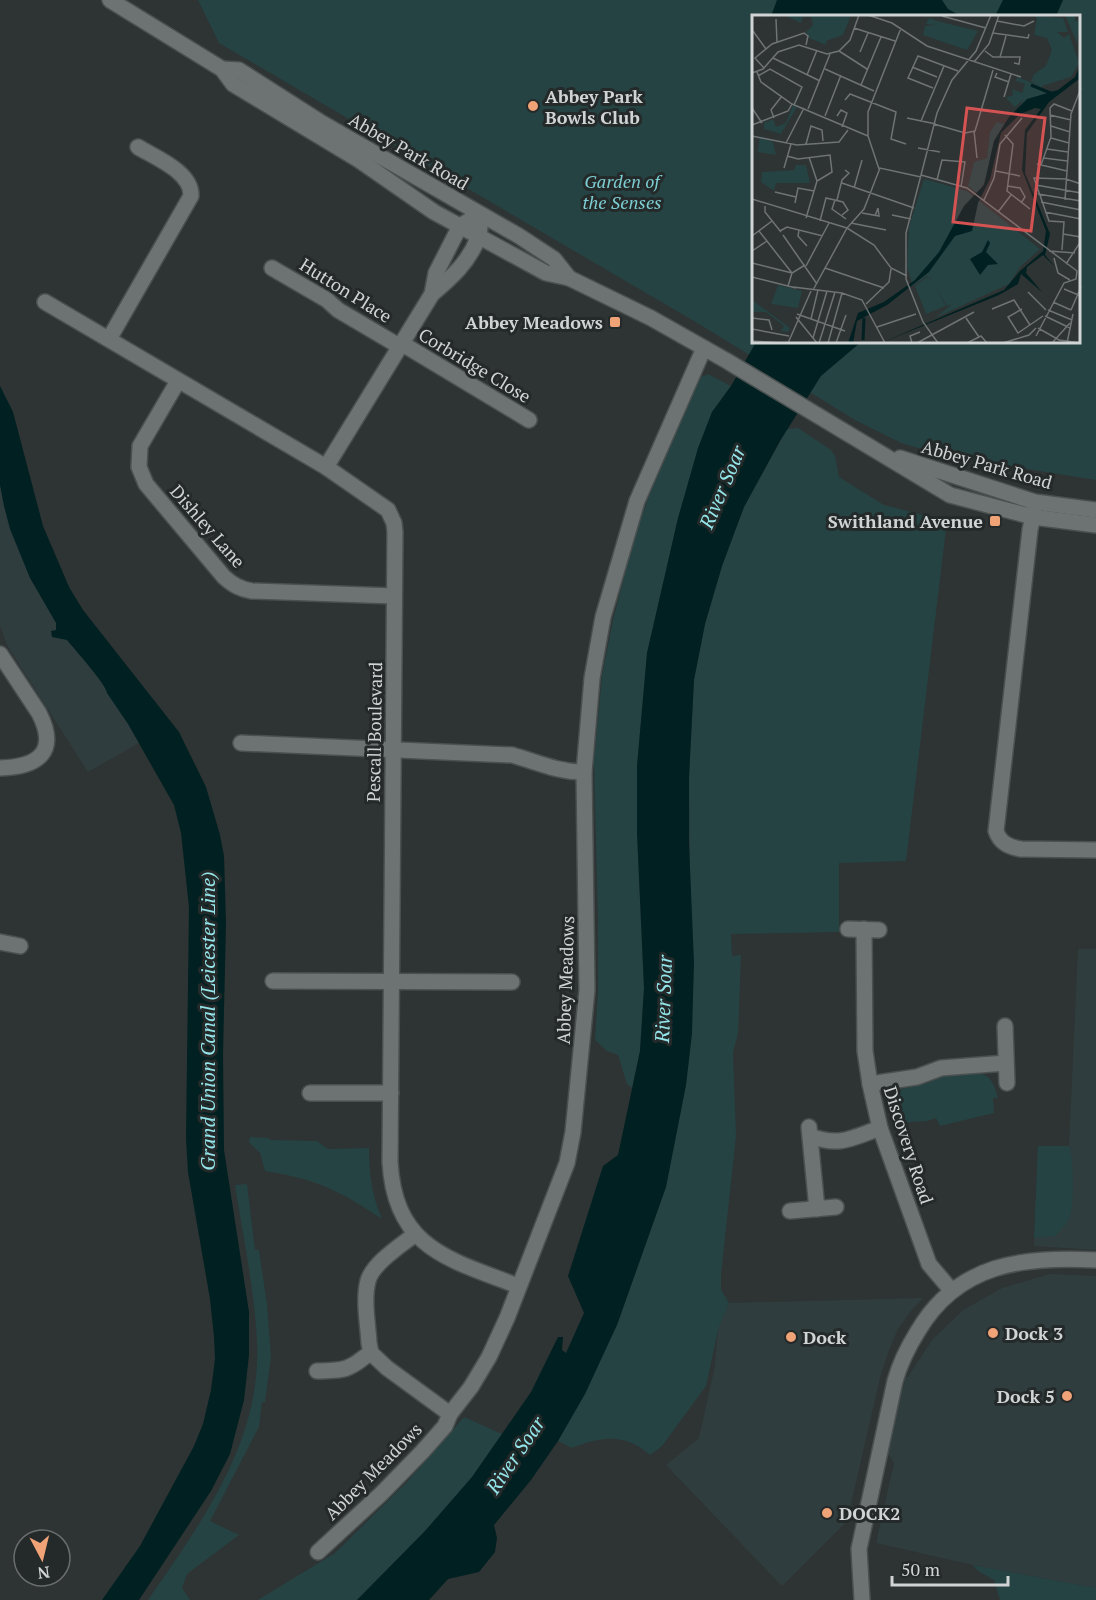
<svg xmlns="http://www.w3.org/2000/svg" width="1096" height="1600" viewBox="0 0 1096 1600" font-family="'PT Serif',serif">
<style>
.built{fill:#303d3e}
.green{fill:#264344;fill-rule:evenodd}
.water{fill:#002022}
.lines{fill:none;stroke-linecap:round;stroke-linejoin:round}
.street-casing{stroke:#4a4f4f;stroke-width:18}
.secondary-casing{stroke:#4a4f4f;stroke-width:18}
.street{stroke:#6d7373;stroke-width:15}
.secondary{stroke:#6d7373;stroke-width:15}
.poi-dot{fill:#efa377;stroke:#242929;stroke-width:2}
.labels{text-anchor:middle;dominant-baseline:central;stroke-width:6;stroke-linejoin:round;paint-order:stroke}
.poi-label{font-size:18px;font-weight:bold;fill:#d1d4d4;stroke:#242929;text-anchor:start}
.street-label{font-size:18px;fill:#d1d4d4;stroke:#242929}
.park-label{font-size:18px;font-style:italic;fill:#7dced3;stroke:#242929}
.water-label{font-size:20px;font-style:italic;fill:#94e5ea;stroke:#242929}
.inset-river{fill:none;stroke:#002022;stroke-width:3}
.inset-road{fill:none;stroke:#6f7373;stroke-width:1.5}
.view{fill:#d55353;fill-opacity:0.15;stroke:#d55353;stroke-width:3}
.inset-edge{fill:none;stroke:#d1d4d4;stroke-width:3}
</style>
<rect width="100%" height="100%" fill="#2e3333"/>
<g class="built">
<path d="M0,479L144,740L88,772L8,647L0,626Z"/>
<path d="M1078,949H1096V1250L1034,1246L1038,1146H1069Z"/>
<path d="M1050,1274L1096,1276V1588L973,1565L876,1543L894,1463L888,1453L887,1445L906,1377H908L932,1340L963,1310L1002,1288Z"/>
<path d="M923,1298L910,1312L898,1329L889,1350L880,1378L847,1521L782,1586L666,1465L699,1438L715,1366L718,1330L729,1303Z"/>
</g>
<g class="green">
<path d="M198,0H1096V480L945,456L901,443L855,420L699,324L219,43ZM754,16H1080V342H754Z"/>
<path d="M708,374L731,386L712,412L678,518L647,653L637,766V833L644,988L640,1051L632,1088L627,1084L618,1055L607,1051L595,1040L598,991V923L594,761L602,676L613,620L634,538L649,496L698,382L701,377Z"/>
<path d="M798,428L831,450L835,456L839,477L884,505L947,521L906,861L839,863V932L731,934L732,956L741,955L738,1034L733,1052L736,1136L721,1275V1289L729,1303L718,1330L706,1386L662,1446L650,1455C625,1433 602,1436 572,1448L558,1441L617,1325L666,1187L686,1085L692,1033L689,778L694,680L705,624L722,566L744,507L787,429Z"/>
<path d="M950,1073C977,1073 991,1067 998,1098H993L994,1113L940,1126L936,1118L927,1121L898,1123L894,1097L898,1090L928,1083Z"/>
<path d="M250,1137L269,1138L270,1140L317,1141L328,1149L369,1148C369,1173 372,1196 382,1219C340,1191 316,1179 265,1171L260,1153L249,1142Z"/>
<path d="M1038,1146H1069C1074,1157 1074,1205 1070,1217C1067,1224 1060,1231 1055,1236L1034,1238Z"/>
<path d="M247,1184L255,1250H259L267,1304L271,1356L265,1402H262L259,1427L210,1521L239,1535L187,1574L182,1588L190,1600H148C201,1523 261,1442 257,1344C255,1291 243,1237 235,1185Z"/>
<path d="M464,1417L502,1434L472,1477L425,1531L357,1600H258L335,1553L406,1483Z"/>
<path d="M973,1565L1096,1588V1600H1000L994,1580L978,1571Z"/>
</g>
<g class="water">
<path d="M777,0H942L948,9L961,16H771Z"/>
<path d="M1003,0H1063L1056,16H995Z"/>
<path d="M756,342H861L821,376L780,441L744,507L722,566L705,624L694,680L689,778V844L694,963L692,1033L686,1085L666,1187L617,1325L585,1394L558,1441L531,1480L494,1525L497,1538L495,1552L479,1572L448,1579L429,1600H357L425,1531L472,1477L531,1392L558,1337H563L562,1350L566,1353L584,1313L568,1276L603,1166L618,1155L640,1051L644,988L637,833V766L647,653L678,518L698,448L712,412L731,386Z"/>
<path d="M0,386L13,412L43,526L69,587L83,610L179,732L206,787L220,835L224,856L226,923L223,1055L224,1150L249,1312V1355L244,1400L230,1454L211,1491L139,1600H102L140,1546L194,1446L203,1424L211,1390L215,1359L214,1337L210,1299L188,1172L186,1139L189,907L181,833L174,805L128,724L107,693C106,684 75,650 67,640L52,637L51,631L56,630V623L30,578L10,529L4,506L0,485Z"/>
</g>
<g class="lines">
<defs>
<g id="street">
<path d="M272,268L327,300L338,310L399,346"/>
<path d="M432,294L436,273L460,226L480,214"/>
<path d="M45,302L326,467L388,510L394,523L395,532L390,1162C395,1249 449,1259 518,1286"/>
<path d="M109,339L191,196C192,172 156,158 138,147"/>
<path d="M401,343L529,420"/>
<path d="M178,381L140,446L139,467L146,484L224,577C233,585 240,589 252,591L394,596"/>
<path d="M326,467L432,294C451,278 469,262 478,238C481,232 480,222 480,214"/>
<path d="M1035,505L1030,530L996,831C1000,843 1009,847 1021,849L1096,850"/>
<path d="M0,654L39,713C59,752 38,767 0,768"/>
<path d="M241,743L512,755C537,762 557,772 584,772"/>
<path d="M848,929L879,930"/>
<path d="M864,929L865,1051L870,1084L880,1128L929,1264L951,1290"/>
<path d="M0,942L20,946"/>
<path d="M273,981L512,982"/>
<path d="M1005,1026L1007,1083"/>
<path d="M870,1084L917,1077L941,1068L1006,1063"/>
<path d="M310,1093H391"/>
<path d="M809,1127L817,1209"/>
<path d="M810,1136C840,1147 852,1138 880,1128"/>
<path d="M790,1211L836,1207"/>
<path d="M414,1235C401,1245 372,1264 368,1281C363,1300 368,1324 369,1343L371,1353L387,1368L450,1414"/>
<path d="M317,1371C328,1370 341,1372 351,1366C358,1363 363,1357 371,1353"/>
<path d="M318,1552L381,1494L422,1452L445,1426L450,1414L471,1387L489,1357L507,1318L567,1163L573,1132L587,990L584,772L592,678L603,617L637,501L704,348"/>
<path d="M862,1600L859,1549L895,1381C900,1363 908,1347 918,1331C958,1263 1024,1256 1096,1260"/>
</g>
<g id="secondary">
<path d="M110,0L222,69L233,84L359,160L434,212L546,273L569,278L651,318L727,361L950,495L1033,517L1096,525"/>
<path d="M222,69L239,70L322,123L519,236L554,259L569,278"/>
<path d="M900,458L1035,502L1096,510"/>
</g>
</defs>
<use href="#street" class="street-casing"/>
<use href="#secondary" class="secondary-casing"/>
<use href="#street" class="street"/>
<use href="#secondary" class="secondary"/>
</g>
<g class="poi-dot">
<circle cx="533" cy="106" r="6"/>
<rect x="609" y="316" width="12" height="12" rx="3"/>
<rect x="989" y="515" width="12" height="12" rx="3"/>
<circle cx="993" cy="1333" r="6"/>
<circle cx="791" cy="1337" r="6"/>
<circle cx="1067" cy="1396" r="6"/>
<circle cx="827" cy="1513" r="6"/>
</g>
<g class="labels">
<g class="poi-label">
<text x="545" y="96">Abbey Park<tspan x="545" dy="21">Bowls Club</tspan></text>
<text x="603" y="322" text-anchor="end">Abbey Meadows</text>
<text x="983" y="521" text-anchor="end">Swithland Avenue</text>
<text x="1005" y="1333">Dock 3</text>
<text x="803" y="1337">Dock</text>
<text x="1055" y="1396" text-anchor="end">Dock 5</text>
<text x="839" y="1513">DOCK2</text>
</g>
<g class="street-label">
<text transform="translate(409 151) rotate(30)">Abbey Park Road</text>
<text transform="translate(346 290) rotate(32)">Hutton Place</text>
<text transform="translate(475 365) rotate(31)">Corbridge Close</text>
<text transform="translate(987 464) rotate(16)">Abbey Park Road</text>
<text transform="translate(208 526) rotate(49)">Dishley Lane</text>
<text transform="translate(374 732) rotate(-89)">Pescall Boulevard</text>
<text transform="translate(565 980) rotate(-88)">Abbey Meadows</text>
<text transform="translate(909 1145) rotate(72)">Discovery Road</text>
<text transform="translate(373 1471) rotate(-45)">Abbey Meadows</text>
</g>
<g class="park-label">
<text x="622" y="181">Garden of<tspan x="622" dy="21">the Senses</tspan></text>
</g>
<g class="water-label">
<text transform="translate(722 487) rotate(-67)">River Soar</text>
<text transform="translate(663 999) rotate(-88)">River Soar</text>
<text transform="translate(207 1021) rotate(-90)">Grand Union Canal (Leicester Line)</text>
<text transform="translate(515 1455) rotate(-56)">River Soar</text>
</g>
</g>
<g transform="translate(752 15)">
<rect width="328" height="328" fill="#2e3333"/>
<path d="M32,0H99L91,20L74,26V30L57,23L54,17L61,10L59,2H51L49,8ZM281,0L311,3L316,17H305L312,23L317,19L327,48L319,62L290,71V76L299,79L275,84L273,89L265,96L272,84L263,92L254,83L261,80L260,74L270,78L273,69L264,66L265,62L286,70L279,66L282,59L294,51L300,35L295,23L282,20L285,3ZM313,0H323V6L328,5L325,28ZM177,3L185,6L226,16L215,35L171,20L173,11L183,10L174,9ZM41,90L45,92L29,119L12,114V108L21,104L24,112L34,108ZM245,107L252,109L242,126L235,162L226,179L216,171L222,147L235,143L238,117ZM8,121L21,127L24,140L6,137ZM44,150H54L58,168H24L22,176L9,167L10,157L42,155ZM172,164L215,176L288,234L268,252L257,269L183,303L200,289L195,291L183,271L194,291L174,299L163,271L175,262L182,268L175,261L161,271L155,252L157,212ZM26,270L50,276L46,293L19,289ZM0,285L38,313L36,317L29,316L32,311L14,297H0Z" fill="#264344"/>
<path d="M328,50L327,64L297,87L275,118L273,158L298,219L293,240L303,252L291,240L275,252L274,258L290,277L269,259L266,269L247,280L129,328L252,275L268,256L291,236L294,216L270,155L273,115L289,94L283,93L268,99L249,118L238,164L226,188L220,216L203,221L177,257L135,290L105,306L101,328H96L106,298L132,287L163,265L187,237L212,191L232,170L242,126L257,102L275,84L306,75L323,62ZM236,225L238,228L234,237L246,249L236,250L228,260L218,244L230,237Z" fill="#002022"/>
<path class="inset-river" d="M279,70L301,79M111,325L112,303"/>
<path class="inset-road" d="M116,0L140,8L175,31L269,62M190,1L234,13M24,4L25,27M245,6L272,11L282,6M102,13L143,26M1,16L14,34M241,18L276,23L277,19M87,36L115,54M233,36L241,42H268L267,49L262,48M108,37L116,18M248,42L254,21M21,43L68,66M222,47L237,29L247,0M160,52L185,62M12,53L3,43L20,29L52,18L56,21L54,30M73,54L122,76M5,57L9,67L40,89L116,121M0,58L11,54L26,37L47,30L75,39L87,36L98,25L107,0M245,58L243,62L257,67M55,60L65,35M6,61L18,54L50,72L42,90M109,70L129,22M181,73L156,63L166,41L206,56M252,82L259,59M93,85L98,79L144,97L139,124L154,129M0,93L10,108M56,94L78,39M298,100L319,105M73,101L89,60M85,101L89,95L95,98L90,112M22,103L19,95L30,81M155,103L184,109M169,106L192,51M182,109L213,118L223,116L241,55M0,110L36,96L40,89M299,111L318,117M222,116L225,143M253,120L261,129L255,176L278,194M0,121L45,130L87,127L96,115M299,123L317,128M34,128L52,93M54,129L59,111L70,115L71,126M166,133L188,137M295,134L316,137M35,141L46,144L78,140L80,157L65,166L54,203M57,142L65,166M292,143L315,146M285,149L315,156M289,150L299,122L298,93L302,89L320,96M32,153L39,129M127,154L116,121V97L149,13M244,156L268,161M169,160L215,173L325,256L324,264L312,268L284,321M185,165L190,145L213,147L209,172M90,168L162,193M284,170L329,178M256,171L268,173L273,182L269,188M102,173L110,145M23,177L44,182M286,179L329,186M0,184L95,213L61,275M83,185L80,194L94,204M85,185L90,165L97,158L93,155M232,185L242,163L248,129L270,103M313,185L319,99L329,73M289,187L329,195M43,188L46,173L62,176M13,191V197L29,217M246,197L259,180M293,197L329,204M110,198L127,201L126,193L123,201M140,200L159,204M68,206L74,183L91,187L96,195L90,200M99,208L134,215M47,215L46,221L55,231M7,216L40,258M28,216L35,212L71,221M311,219L329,222M31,220L65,269M0,221L20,206M310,235L312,207L297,206L282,163L314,164L329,169M0,236L15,226M297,236L323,238M302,243L306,258L318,265M0,248L40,258M314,249L329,226M54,251L77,208M73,253L132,273M155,261L139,253L122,230L95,213L112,194L128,153L169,162M0,262L44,273M36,271L40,258L53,250M41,272L90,278L110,285L133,328M312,274L329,281M276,277L294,295M301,287L319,295M114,289L137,267L139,254M240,294L262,285L278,310M270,294L256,302L266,318L291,301M296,295L320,305M319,295L329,272M45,299L93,316M293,301L318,313M44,302L65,328M0,303L17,305L20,315M214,303L227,322M59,304L66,275M125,312L164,299M286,313L307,325L329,328M0,314L37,321M61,323L75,276M0,326L28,328M36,328L59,276M67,328L83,277M76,328L90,278M84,328L94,300M160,328L158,321L168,317M165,328L222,297M186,328L171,307L154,264V218L185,98L200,65L224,36L239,0M215,328L229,321L235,328M251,328L277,320L284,313M300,328L318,308M315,328L321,299"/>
<path class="view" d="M215,93L293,103L279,216L201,207Z"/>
<rect width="328" height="328" class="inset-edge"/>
</g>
<g transform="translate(42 1558) rotate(173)"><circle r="28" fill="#242929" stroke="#696d6d" stroke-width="1.5"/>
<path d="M0-4.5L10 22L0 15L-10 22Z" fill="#efa377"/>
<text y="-9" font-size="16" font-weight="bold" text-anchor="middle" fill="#d1d4d4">N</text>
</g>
<path d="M892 1576v9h116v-9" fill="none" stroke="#d1d4d4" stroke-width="3"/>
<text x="901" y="1576" font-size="18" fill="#d1d4d4" stroke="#242929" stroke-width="4.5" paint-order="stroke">50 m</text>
</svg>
